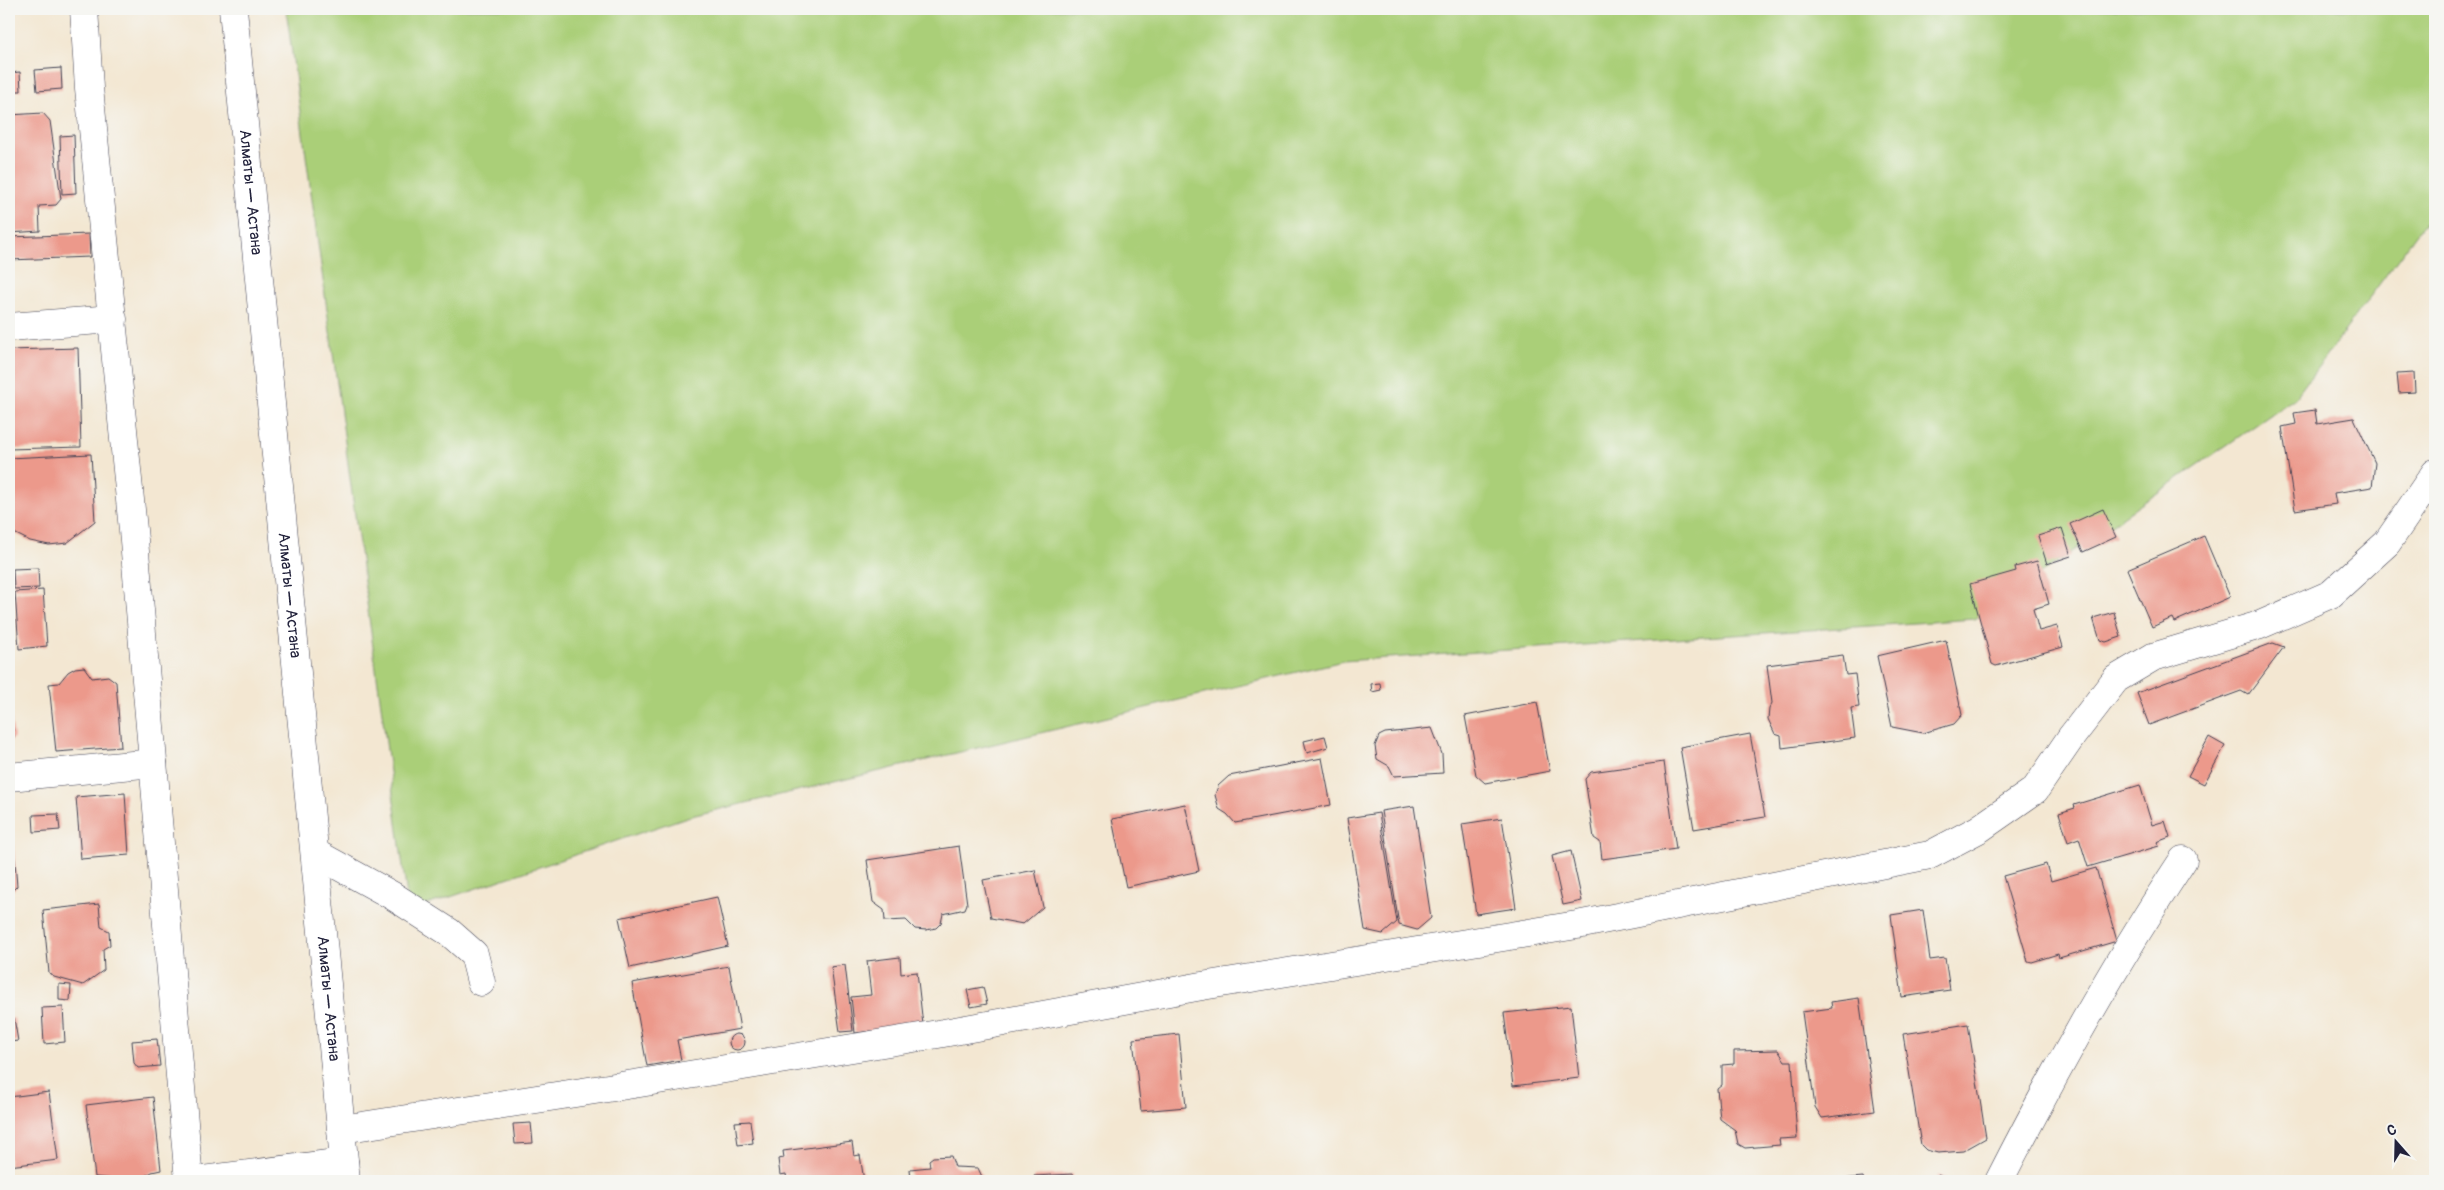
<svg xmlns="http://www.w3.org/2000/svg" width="2444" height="1190" viewBox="0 0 2444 1190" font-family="Pangolin,sans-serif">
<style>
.green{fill:#aacf78;stroke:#66785a}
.building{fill:#ec998b}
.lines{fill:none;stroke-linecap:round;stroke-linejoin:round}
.street-casing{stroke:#414052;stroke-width:29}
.highway-casing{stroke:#414052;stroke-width:29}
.street{stroke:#fff;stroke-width:28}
.highway{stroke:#fff;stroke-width:28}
.labels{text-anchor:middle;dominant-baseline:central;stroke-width:4;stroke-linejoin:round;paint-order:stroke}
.street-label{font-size:16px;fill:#22223b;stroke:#f6f6f2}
</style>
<rect width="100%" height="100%" fill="#f6f6f2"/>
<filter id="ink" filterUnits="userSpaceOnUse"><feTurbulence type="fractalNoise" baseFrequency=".02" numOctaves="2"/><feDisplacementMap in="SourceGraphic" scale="10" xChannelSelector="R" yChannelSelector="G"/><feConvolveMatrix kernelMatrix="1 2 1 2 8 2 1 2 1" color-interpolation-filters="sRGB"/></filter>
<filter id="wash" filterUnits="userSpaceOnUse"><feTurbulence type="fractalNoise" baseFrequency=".0096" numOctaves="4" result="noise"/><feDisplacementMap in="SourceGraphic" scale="20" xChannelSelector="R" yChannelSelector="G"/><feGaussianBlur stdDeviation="1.12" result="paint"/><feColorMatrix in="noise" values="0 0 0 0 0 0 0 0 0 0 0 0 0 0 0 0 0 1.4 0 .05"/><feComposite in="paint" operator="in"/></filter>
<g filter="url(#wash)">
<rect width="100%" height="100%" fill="#f3e7d2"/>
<path class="green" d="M286,9H2435V209L2295,398L1975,619L1343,661L687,817L409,911Z"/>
<g id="blocks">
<g class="building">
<path d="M61,68L62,89L37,91L35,70Z"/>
<path d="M20,72L21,91H9V73Z"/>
<path d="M43,113L50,121L61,199L56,205L39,206L40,231L9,233V115Z"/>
<path d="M74,135L76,193L62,194L60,136Z"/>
<path d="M89,234L90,257L9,260V237Z"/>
<path d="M78,348L81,447L9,449V350Z"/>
<path d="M2414,373L2415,392L2399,393L2397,374Z"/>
<path d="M2315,410L2317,424L2354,418L2375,463L2372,487L2334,493L2336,504L2295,510L2282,427L2296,424L2294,413Z"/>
<path d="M91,454L95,521L67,543L49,545L30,541L12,532L9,458Z"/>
<path d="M2103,509L2116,537L2083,552L2070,524Z"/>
<path d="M2062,528L2071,556L2047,564L2038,536Z"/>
<path d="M2204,536L2230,597L2174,622L2172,618L2152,627L2127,569Z"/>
<path d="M2037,561L2049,604L2033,609L2039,631L2057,626L2063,647L1996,666L1992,664L1970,584L2016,571L2015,567Z"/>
<path d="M38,568L39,588L14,589L13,569Z"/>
<path d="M43,590L47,646L19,649L15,592Z"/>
<path d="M2114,612L2121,637L2106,642L2100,640L2093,618Z"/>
<path d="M1946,640L1962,715L1954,724L1923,733L1892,727L1877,656Z"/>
<path d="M2273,643L2284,647L2248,695L2241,691L2149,725L2137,693Z"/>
<path d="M1843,655L1846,675L1855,674L1859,707L1851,708L1855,738L1782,748L1781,736L1775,734L1768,719L1769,709L1772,703L1767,665Z"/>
<path d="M84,667L92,678L108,676L116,682L121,747L56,752L49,684L59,683L68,672L75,668Z"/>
<path d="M1380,683L1381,690L1372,692L1371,684Z"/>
<path d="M1537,702L1550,771L1485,783L1476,775L1465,716Z"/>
<path d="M9,703L14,737L9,743Z"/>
<path d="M1432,728L1442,754L1443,773L1394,776L1389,766L1377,759L1375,746L1379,736L1385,733Z"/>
<path d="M1750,734L1765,817L1694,829L1680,747Z"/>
<path d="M1325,736L1328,747L1307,753L1304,741Z"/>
<path d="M2209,737L2225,746L2204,784L2188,776Z"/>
<path d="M1322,758L1331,805L1235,823L1227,814L1219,809L1215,795L1218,786L1229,776Z"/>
<path d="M1664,762L1676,849L1602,859L1600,842L1594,838L1585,779L1591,772Z"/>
<path d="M2140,785L2152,825L2165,821L2170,837L2157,842L2159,846L2088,867L2079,838L2068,842L2059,813L2075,808L2074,805Z"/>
<path d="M125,793L129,855L81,859L76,797Z"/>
<path d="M1185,804L1199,871L1126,887L1112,819Z"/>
<path d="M1414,806L1431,918L1417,930L1399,925L1381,811Z"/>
<path d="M1379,813L1397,922L1383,934L1365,930L1347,818Z"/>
<path d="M58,814L60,830L34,832L33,815Z"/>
<path d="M1502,818L1516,908L1476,914L1462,824Z"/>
<path d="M12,827L17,886L9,894V828Z"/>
<path d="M959,846L967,904L965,909L943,914L941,923L936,928L926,930L915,929L906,920L885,921L884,910L873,902L867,860Z"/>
<path d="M1571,851L1582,901L1563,905L1552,856Z"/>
<path d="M2046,864L2051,881L2096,868L2117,941L2059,958L2058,954L2032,962L2028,961L2003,876Z"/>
<path d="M1035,870L1043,907L1023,924L991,918L983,880Z"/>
<path d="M717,897L728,946L630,968L619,918Z"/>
<path d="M99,904L101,927L109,931L110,945L103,949L104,970L83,985L54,977L49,973L43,910Z"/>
<path d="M1923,910L1930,960L1945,958L1950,990L1902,997L1891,915Z"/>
<path d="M900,957L901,974L917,972L923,1025L855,1033L851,997L871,995L867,961Z"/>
<path d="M845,965L853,1031L840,1032L831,967Z"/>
<path d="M729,966L740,1029L677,1040L681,1060L647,1066L632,983Z"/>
<path d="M59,984L71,985L70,1001L59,1000Z"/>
<path d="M983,987L987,1004L971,1007L967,990Z"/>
<path d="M1859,998L1875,1111L1822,1118L1815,1107L1802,1012L1832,1008L1831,1002Z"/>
<path d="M1571,1006L1579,1078L1513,1086L1504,1013Z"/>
<path d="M63,1007L65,1042L44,1044L42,1008Z"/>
<path d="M14,1018L18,1041L9,1042V1019Z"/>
<path d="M1968,1024L1986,1138L1963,1151L1938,1153L1926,1150L1921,1145L1903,1034Z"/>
<path d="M1179,1034L1186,1107L1141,1111L1133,1039Z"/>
<circle cx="737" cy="1042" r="8"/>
<path d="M157,1039L160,1066L138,1068L134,1063L132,1041Z"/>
<path d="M1778,1050L1785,1061H1792L1797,1138L1779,1139L1780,1145L1745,1148L1738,1144L1735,1130L1720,1119L1717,1089L1722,1085V1065L1734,1064V1051Z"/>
<path d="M49,1092L58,1160L9,1166V1097Z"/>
<path d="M153,1097L161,1170L152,1172L136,1181L95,1177L86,1105Z"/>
<path d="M750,1121L753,1143L738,1145L735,1122Z"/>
<path d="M531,1123L533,1143L515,1144L513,1124Z"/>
<path d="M852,1142L854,1156L860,1155L864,1181H787L786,1174L780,1175L778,1159L784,1158L783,1151Z"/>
<path d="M951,1156L955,1167L978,1168L984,1181H911L910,1169L930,1167L929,1160L933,1157Z"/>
<path d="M1073,1174V1181H1034V1176Z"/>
<path d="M1938,1175L1950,1181H1935Z"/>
<path d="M1863,1177L1864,1181H1831V1180Z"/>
</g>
</g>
</g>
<g filter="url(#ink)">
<use href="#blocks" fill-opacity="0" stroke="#414052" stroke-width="1"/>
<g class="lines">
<defs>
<g id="street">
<path d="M84,9L89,88L134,540L189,1181"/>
<path d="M9,327L113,319"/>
<path d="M9,777L153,763"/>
<path d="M315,853L393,896L449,932L474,954L481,982"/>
<path d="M342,1129L640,1083L938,1034L1202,986L1577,925L1930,855L1979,829L2035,790L2072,736L2116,679L2153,657L2260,625L2331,594L2387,543L2435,473"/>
<path d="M195,1181L344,1162"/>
<path d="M1999,1181C2055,1071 2115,963 2183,860"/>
</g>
<g id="highway">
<path id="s1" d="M233,9L346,1181"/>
</g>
</defs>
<use href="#street" class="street-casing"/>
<use href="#highway" class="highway-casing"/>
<use href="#street" class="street"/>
<use href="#highway" class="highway"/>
</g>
</g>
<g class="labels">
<g class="street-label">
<text stroke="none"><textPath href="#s1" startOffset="184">Алматы — Астана</textPath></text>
<text stroke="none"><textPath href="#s1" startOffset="589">Алматы — Астана</textPath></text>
<text stroke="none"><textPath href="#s1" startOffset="994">Алматы — Астана</textPath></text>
</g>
</g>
<rect width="2444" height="1190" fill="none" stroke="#f6f6f2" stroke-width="30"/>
<g transform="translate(2396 1142) rotate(340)" stroke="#f6f6f2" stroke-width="4" paint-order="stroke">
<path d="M0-4L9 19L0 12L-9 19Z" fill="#22223b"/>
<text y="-8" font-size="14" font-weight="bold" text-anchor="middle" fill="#22223b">С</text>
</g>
</svg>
